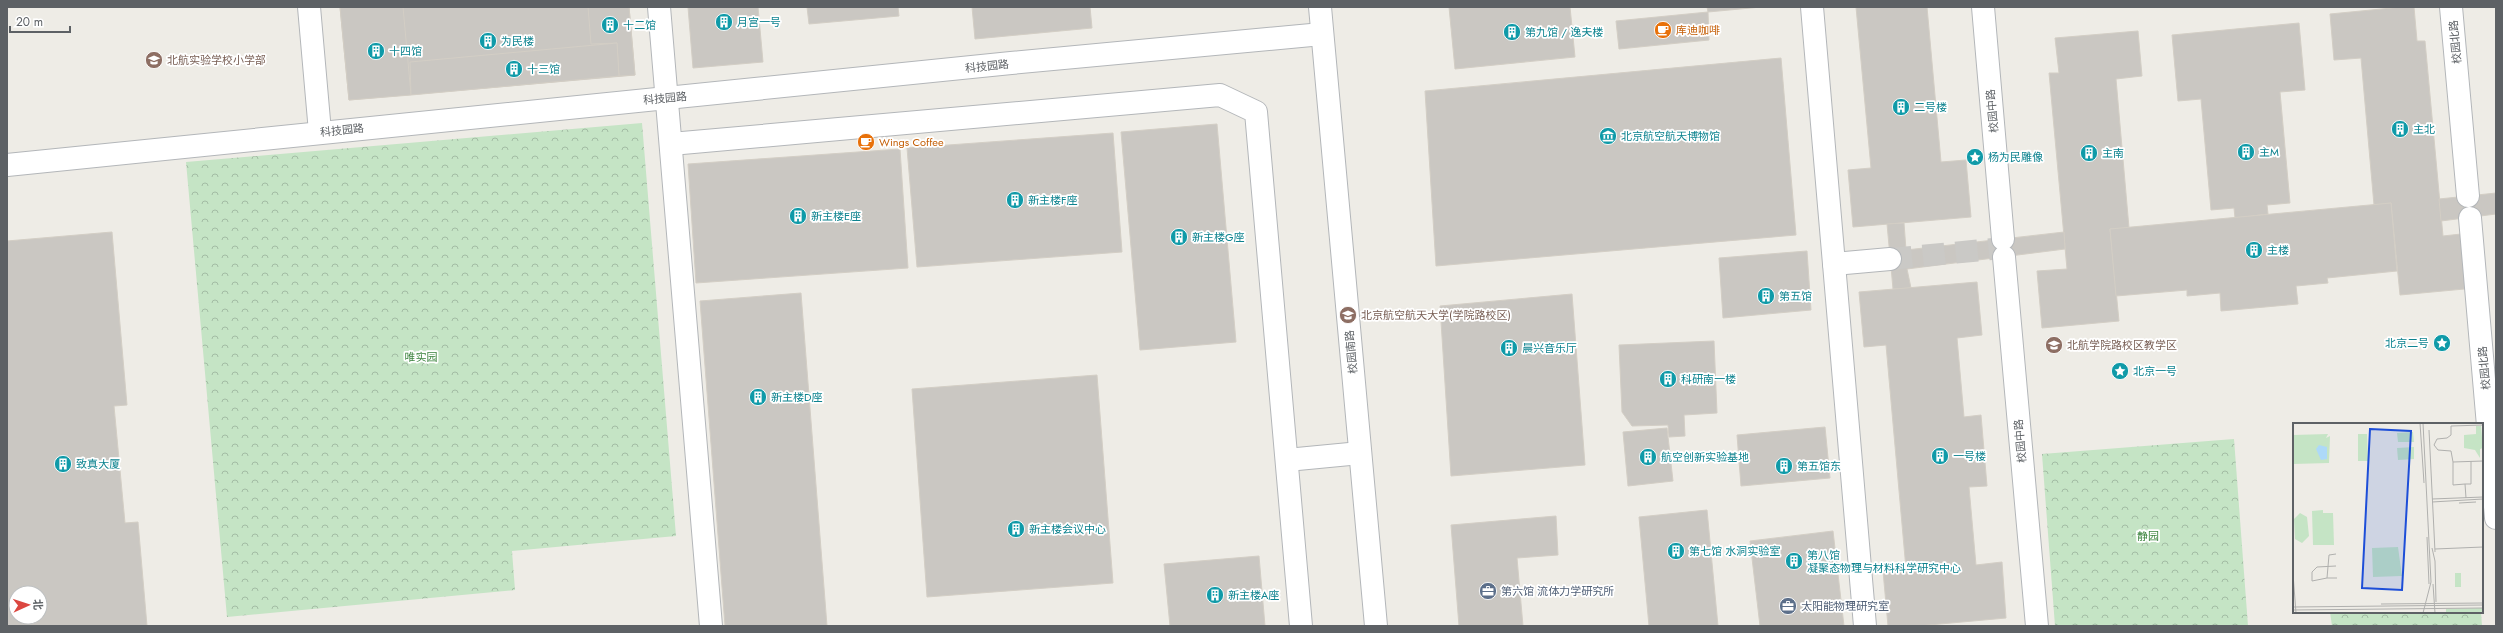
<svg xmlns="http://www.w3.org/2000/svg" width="2503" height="633" viewBox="0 0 2503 633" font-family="Jost,'Noto Sans SC',sans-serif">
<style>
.park{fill:url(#park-crowns)}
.building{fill:#cac7c2;stroke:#d3cec5;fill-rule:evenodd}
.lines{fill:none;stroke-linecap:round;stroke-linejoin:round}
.minor-tunnel{stroke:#cac9c6;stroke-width:22;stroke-dasharray:22 11;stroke-linecap:butt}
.minor-casing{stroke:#b3b6b9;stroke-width:24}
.minor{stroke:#fff;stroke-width:22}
.labels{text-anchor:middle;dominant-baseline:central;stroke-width:3.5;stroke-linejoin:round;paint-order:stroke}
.culture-label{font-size:11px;fill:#0d838f;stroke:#fff;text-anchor:start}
.food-label{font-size:11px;fill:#c56008;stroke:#fff;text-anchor:start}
.street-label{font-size:11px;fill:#5d6165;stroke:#fff}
.education-label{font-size:11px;fill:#785e54;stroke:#fff;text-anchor:start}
.park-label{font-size:11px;fill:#3d843f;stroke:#fff}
.service-label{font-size:11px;fill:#4e5e75;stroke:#fff;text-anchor:start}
.inset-road{fill:none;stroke:#b0b0ae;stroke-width:1}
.view{fill:#1d4ed8;fill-opacity:0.15;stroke:#1d4ed8;stroke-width:2}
.inset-edge{fill:none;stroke:#5d6165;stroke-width:2}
</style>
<defs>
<pattern id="park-crowns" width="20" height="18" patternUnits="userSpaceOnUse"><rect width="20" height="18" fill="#c5e4c5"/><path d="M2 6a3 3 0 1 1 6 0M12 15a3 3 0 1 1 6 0" fill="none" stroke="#a3bca4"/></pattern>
</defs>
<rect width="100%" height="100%" fill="#eeece6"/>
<g class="park">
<path d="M642,123L676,536L512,551L515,590L227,617L186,162Z"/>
<path d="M2234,439L2248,626H2055L2042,454Z"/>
<path d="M2330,612H2481L2482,626H2332Z"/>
</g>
<g class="building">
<path d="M340,7H629L635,75L349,100Z"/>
<path d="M340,7H403L411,95L349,100Z"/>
<path d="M588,7H629L635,75L619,76L617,43L591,44Z"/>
<path d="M688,7H758L763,62L693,68Z"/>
<path d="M807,7H898L899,16L809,24Z"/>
<path d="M972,7H1090L1092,28L975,39Z"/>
<path d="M1449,7H1570L1575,57L1455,69Z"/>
<path d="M1707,7H1761L1708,12Z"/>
<path d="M1856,7H1927L1941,162L1966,160L1971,217L1853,227L1848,170L1871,168Z"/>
<path d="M2402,7H2414L2417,41H2425L2443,236L2470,233L2475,288L2400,295L2391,203L2374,205L2361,58L2334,60L2330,14Z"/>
<path d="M1708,12L1709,40L1619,49L1616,21Z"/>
<path d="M2299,23L2305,90L2280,92L2290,203L2267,205L2268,214L2235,218L2234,208L2211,210L2201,99L2178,101L2172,35Z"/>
<path d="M2138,31L2142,76L2116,79L2129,228L2110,229L2119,321L2042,328L2037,271L2067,269L2049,73H2059L2055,38Z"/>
<path d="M617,43L619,76L411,95L410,62Z"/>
<path d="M1781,58L1796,235L1436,266L1425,91Z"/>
<path d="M1217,124L1236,342L1140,350L1121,132Z"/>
<path d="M1113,133L1122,252L917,267L907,148Z"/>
<path d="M900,149L908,268L696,283L688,164Z"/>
<path d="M2496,193V214L2441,221L2439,199Z"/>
<path d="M2391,203L2397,271L2327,278L2328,283L2296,286L2298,304L2221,311L2220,293L2187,296V290L2116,296L2110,229Z"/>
<path d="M1904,223L1906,250L2064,232L2065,249L1907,269L1911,288L1893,289L1887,224Z"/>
<path d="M112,232L127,405L114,406L125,523L138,522L147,626H7V241ZM16,593H40V617H16Z"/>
<path d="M1807,251L1811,310L1723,318L1719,258Z"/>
<path d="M1977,282L1982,335L1957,338L1964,417L1981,415L1987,486L1969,487L1976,565L2002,562L2006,618L1918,626H1888L1883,571L1906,569L1886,345L1864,347L1859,292Z"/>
<path d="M801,293L827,626H725L700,301Z"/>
<path d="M1572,294L1585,465L1451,476L1440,306Z"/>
<path d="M1714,341L1717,413L1684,415L1685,436L1669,437L1668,425L1632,426L1622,412L1619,345Z"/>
<path d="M1097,375L1113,583L927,597L912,389Z"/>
<path d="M1825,427L1830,478L1741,486L1737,435Z"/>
<path d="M1667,428L1673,481L1628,486L1623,432Z"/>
<path d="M1707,510L1718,626H1649L1639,517Z"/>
<path d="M1556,516L1558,555L1517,558L1523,626H1459L1451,525Z"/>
<path d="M1833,531L1844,626H1760L1750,541Z"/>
<path d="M1259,556L1265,626H1170L1164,564Z"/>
</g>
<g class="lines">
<path class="minor-tunnel" d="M1890,259L2003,248"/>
<defs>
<g id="minor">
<path d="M309,7L320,132"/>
<path d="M659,7L711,626"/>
<path d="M1320,7L1376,626"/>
<path d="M1812,7L1865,626"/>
<path d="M1983,7L2003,239"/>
<path d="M2451,7L2468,196"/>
<path d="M671,144L1220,95L1256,112L1301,626"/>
<path d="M7,165L1011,63L1322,34"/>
<path d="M2470,218L2496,518"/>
<path d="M2004,257L2037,626"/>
<path d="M1834,264L1890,259"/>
<path d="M1287,460L1360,453"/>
</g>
</defs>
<use href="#minor" class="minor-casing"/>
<use href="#minor" class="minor"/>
</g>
<defs>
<symbol id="building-disc" viewBox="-11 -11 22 22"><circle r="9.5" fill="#0f9aa8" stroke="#fff"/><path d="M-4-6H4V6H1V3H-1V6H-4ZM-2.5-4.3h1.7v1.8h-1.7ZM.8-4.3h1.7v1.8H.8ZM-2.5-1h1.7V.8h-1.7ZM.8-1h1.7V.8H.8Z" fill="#fff"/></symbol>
<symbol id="cafe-disc" viewBox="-11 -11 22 22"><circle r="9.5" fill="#e8710a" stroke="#fff"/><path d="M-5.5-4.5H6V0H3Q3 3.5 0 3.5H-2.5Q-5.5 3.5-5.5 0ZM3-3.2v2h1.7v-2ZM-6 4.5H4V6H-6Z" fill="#fff"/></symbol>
<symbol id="school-disc" viewBox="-11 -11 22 22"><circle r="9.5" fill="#8d6e63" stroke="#fff"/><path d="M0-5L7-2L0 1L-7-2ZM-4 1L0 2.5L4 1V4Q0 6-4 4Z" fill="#fff"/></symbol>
<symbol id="museum-disc" viewBox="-11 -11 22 22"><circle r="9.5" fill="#0f9aa8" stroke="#fff"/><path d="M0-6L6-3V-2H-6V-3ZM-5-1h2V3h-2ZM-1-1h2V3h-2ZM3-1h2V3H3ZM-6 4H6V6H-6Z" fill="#fff"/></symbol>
<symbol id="sight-disc" viewBox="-11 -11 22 22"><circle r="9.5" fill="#0f9aa8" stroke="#fff"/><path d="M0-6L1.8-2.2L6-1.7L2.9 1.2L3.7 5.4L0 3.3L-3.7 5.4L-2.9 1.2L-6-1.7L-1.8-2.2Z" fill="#fff"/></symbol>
<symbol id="university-disc" viewBox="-11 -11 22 22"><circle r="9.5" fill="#8d6e63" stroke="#fff"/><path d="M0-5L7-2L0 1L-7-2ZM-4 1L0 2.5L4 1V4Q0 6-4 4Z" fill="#fff"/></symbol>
<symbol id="office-disc" viewBox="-11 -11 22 22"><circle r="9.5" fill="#5c6f8a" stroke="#fff"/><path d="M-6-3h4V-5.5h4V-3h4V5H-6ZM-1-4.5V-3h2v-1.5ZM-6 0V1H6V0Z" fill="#fff"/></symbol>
</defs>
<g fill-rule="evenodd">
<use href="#building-disc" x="714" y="12" width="20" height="20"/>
<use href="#building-disc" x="600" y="15" width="20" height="20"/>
<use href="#cafe-disc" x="1653" y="20" width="20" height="20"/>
<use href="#building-disc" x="1502" y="22" width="20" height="20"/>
<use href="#building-disc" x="478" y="31" width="20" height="20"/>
<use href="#building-disc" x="366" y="41" width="20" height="20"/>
<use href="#school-disc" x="144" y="50" width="20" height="20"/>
<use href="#building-disc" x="504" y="59" width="20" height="20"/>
<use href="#building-disc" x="1891" y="97" width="20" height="20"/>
<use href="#building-disc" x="2390" y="119" width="20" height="20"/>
<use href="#museum-disc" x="1598" y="126" width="20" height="20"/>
<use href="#cafe-disc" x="856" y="132" width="20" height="20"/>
<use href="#building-disc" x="2236" y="142" width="20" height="20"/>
<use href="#building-disc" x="2079" y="143" width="20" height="20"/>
<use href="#sight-disc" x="1965" y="147" width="20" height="20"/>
<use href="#building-disc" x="1005" y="190" width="20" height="20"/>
<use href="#building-disc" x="788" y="206" width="20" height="20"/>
<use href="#building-disc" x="1169" y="227" width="20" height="20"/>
<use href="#building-disc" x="2244" y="240" width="20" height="20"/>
<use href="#building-disc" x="1756" y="286" width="20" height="20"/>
<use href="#university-disc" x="1338" y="305" width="20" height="20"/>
<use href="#sight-disc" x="2432" y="333" width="20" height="20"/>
<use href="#university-disc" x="2044" y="335" width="20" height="20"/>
<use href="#building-disc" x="1499" y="338" width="20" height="20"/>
<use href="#sight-disc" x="2110" y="361" width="20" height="20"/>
<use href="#building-disc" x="1658" y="369" width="20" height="20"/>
<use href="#building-disc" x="748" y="387" width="20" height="20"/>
<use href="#building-disc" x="1930" y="446" width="20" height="20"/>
<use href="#building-disc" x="1638" y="447" width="20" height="20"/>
<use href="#building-disc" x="53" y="454" width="20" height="20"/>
<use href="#building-disc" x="1774" y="456" width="20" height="20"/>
<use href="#building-disc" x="1006" y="519" width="20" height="20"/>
<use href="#building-disc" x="1666" y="541" width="20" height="20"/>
<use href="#building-disc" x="1784" y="551" width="20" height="20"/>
<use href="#office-disc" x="1478" y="581" width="20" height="20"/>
<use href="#building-disc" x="1205" y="585" width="20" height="20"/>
<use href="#office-disc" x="1778" y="596" width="20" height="20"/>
</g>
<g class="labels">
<g class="culture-label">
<text x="737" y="22">月宫一号</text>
<text x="623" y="25">十二馆</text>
<text x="1525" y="32">第九馆 / 逸夫楼</text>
<text x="501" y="41">为民楼</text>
<text x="389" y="51">十四馆</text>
<text x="527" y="69">十三馆</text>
<text x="1914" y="107">二号楼</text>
<text x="2413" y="129">主北</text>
<text x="1621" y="136">北京航空航天博物馆</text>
<text x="2259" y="152">主M</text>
<text x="2102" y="153">主南</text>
<text x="1988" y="157">杨为民雕像</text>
<text x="1028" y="200">新主楼F座</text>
<text x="811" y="216">新主楼E座</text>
<text x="1192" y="237">新主楼G座</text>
<text x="2267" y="250">主楼</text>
<text x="1779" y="296">第五馆</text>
<text x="2429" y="343" text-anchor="end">北京二号</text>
<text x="1522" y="348">晨兴音乐厅</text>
<text x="2133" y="371">北京一号</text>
<text x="1681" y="379">科研南一楼</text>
<text x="771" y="397">新主楼D座</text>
<text x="1953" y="456">一号楼</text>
<text x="1661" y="457">航空创新实验基地</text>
<text x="76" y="464">致真大厦</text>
<text x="1797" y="466">第五馆东</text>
<text x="1029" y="529">新主楼会议中心</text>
<text x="1689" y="551">第七馆 水洞实验室</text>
<text x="1807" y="555">第八馆<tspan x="1807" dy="13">凝聚态物理与材料科学研究中心</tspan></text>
<text x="1228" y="595">新主楼A座</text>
</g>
<g class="food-label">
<text x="1676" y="30">库迪咖啡</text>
<text x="879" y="142">Wings Coffee</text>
</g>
<g class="street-label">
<text transform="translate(2455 42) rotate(-95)">校园北路</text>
<text transform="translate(987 66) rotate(-6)">科技园路</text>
<text transform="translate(665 98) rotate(-5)">科技园路</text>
<text transform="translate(1992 111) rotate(-95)">校园中路</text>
<text transform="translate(342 130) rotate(-6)">科技园路</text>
<text transform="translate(1351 352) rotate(-95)">校园南路</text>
<text transform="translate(2484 368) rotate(-95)">校园北路</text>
<text transform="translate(2020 441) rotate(-95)">校园中路</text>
</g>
<g class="education-label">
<text x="167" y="60">北航实验学校小学部</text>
<text x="1361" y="315">北京航空航天大学(学院路校区)</text>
<text x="2067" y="345">北航学院路校区教学区</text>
</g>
<g class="park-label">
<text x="421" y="357">唯实园</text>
<text x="2148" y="536">静园</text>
</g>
<g class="service-label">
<text x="1501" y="591">第六馆 流体力学研究所</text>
<text x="1801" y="606">太阳能物理研究室</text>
</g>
</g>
<g transform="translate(2293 423)">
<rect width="190" height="190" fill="#eeece6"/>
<path d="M30,87V90H40L41,122H20L19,88ZM7,90L14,94L16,113L9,120L2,116L1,96ZM162,150H168V164H162Z" fill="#c5e4c5"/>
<path d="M183,3H188L190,25L187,26V35L182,27L171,25V12L183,11ZM120,9L121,19H105L104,10ZM35,11L33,15L37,13L36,40L0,41V12ZM65,11H74L75,38H65ZM121,24V36L105,37L104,25ZM105,124L109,153L80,154L79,125ZM190,185V190H153V186Z" fill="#c5e4c5"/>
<path d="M26,22L34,24V36L28,37L23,26Z" fill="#add9f8"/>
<path class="inset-road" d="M127,0L131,60M130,0L138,159L130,190M190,2L158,3V12L154,15L144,16L141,22L145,27L158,28L160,39L190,38M136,7L142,129M160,39V62L172,61L173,75M172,61H178V38M139,76L190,74M139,79L190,76M166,80L183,79M134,114L136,161M139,125L142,138M142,126L190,124M43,131L36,132L34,155H44M142,138L143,179M0,151L3,190M34,155L19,158V149L24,144L43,143M140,161L142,190M88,181L190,180M0,184L190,182M0,187L190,185"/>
<path class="view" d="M77,6L118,8L109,167L69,165Z"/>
<rect width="190" height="190" class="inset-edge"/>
</g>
<rect width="2503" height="633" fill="none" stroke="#5d6165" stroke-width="16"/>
<g transform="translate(28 605) rotate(87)"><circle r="19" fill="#ffffff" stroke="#bec0c1"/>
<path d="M0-3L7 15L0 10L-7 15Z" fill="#db4740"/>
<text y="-6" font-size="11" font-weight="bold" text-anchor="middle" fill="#5d6165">北</text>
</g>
<path d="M10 26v6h60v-6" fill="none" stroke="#5d6165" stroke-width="2"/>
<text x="16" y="26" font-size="12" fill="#5d6165" stroke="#ffffff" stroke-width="3" paint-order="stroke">20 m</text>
</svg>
